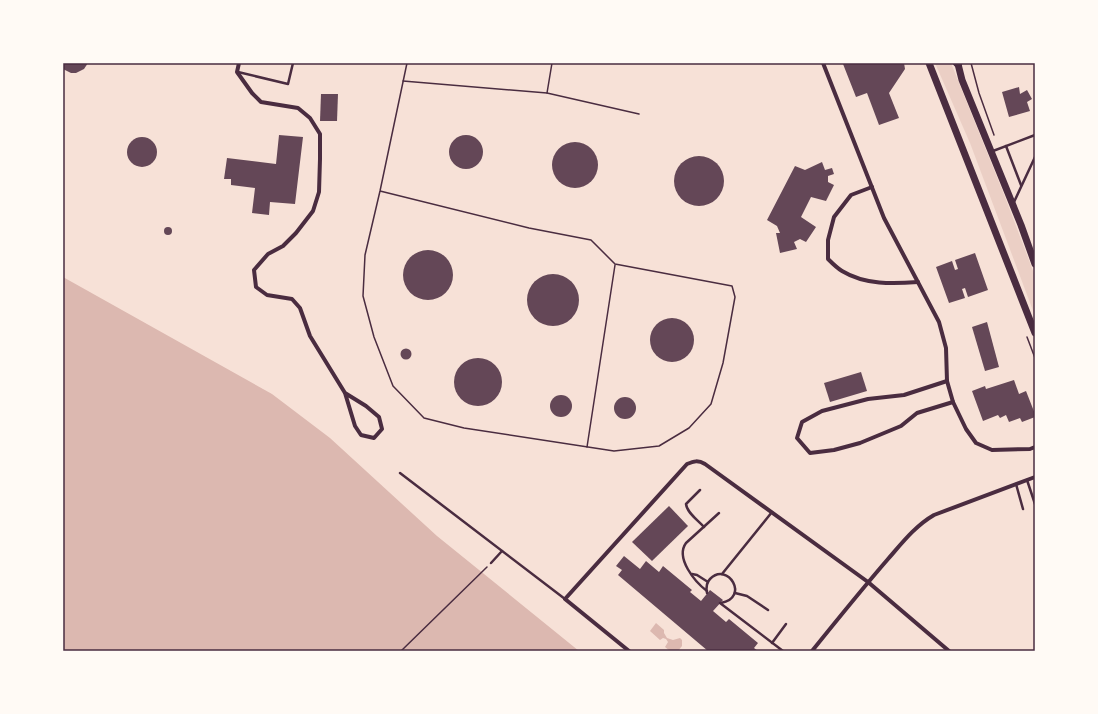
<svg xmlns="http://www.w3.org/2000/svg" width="1098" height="714" viewBox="0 0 1098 714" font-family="'Sofia Sans Condensed',sans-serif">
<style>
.green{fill:#ebcfc5}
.water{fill:#dcb8b0}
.building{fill:#644757}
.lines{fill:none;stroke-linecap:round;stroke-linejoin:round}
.path{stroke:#4a2c40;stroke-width:1.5}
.service{stroke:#4a2c40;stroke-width:2.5}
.minor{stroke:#4a2c40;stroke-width:4}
.secondary{stroke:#4a2c40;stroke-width:7}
.primary{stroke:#4a2c40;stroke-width:8}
.neatline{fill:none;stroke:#4a2c40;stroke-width:1.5}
</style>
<rect width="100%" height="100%" fill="#f7e1d7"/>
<path class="green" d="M935,63H951L1005,197L1035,276V316L970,143Z"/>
<g class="water">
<path d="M63,277L272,394L330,438L437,536L579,651H63Z"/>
<path d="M656,623L664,630V633L667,638L673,640L680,638L682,640V646L678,651H670L665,647L668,642L666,639L663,638L660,640L650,631Z"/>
</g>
<g class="building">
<path d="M63,63H88L84,69L76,73H71L63,69Z"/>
<path d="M846,63H867L868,64V63H904L905,69L889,93L899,118L879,125L867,93L856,97L843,64Z"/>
<path d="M1019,87L1020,94L1027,90L1032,99L1027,102L1030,111L1009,117L1002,92Z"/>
<path d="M321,94H338L337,121H320Z"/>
<circle cx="466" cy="152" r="17"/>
<path d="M279,135L303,137L295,204L270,202L269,215L252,213L255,188L231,185V179H224L227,158L276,164Z"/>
<circle cx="142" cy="152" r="15"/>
<circle cx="575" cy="165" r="23"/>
<circle cx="699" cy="181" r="25"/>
<path d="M822,162L825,170L832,168L834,174L828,176V182L834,185L826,201L811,197L801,217L816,227L806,242L800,239L794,242L797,249L780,253L776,233H780L777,226L767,220L795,166L805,170Z"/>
<circle cx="168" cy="231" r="4"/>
<circle cx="428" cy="275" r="25"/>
<path d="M975,253L988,290L968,297L965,288L962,289L965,298L949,303L936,267L952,261L955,270L958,269L955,260Z"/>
<circle cx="553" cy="300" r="26"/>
<circle cx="672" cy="340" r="22"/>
<path d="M987,322L999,367L985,371L972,327Z"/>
<circle cx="406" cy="354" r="5.5"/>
<circle cx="478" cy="382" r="24"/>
<path d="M861,372L867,391L830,402L824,383Z"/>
<path d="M1014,380L1019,394L1026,391L1035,414V417L1022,422L1020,418L1009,422L1006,415L1000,418L998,415L983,421L972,391L985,386L986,389Z"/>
<circle cx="561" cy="406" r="11"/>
<circle cx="625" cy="408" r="11"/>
<path d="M669,506L688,526L652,561L632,542Z"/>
<path d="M624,556L640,569L646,561L659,572L663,566L692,590L690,592L701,601L710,590L723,600L713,611L726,622L729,619L758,643L754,648L758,651H708L618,575L622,570L616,566Z"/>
</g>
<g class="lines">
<g class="path">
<path d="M552,63L547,93L639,114"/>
<path d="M971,63L979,93L994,135"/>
<path d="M403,81L547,93"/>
<path d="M380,191L529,228L591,240L615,264L732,286L735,297L723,363L711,404L689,428L659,446L614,451L464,428L424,418L393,386L374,337L363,296L365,255L380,191L407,63"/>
<path d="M1027,337L1035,358"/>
<path d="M587,447L615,265"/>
<path d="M401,651L487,567"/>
</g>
<g class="service">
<path d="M238,72L288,84L293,63"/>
<path d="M1006,146L1021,185"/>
<path d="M993,151L1035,135"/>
<path d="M1014,202L1035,157"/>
<path d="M400,473L565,599"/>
<path d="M1027,480L1035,504"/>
<path d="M1016,484L1023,509"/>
<path d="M700,490L686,504C687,513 698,520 704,527"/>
<path d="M491,563L502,551"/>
<path d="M692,574L697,575L708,582"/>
<path d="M722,574L772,512"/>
<path d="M707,591C695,582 675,558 686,543L719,513"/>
<path d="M707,593C706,588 706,583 710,579C728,561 750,598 721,603"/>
<path d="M735,593L747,596L768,610"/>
<path d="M720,603L783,651"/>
<path d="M772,643L786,624"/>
</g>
<g class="minor">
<path d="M239,63L237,72L252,93L261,102L298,108L310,118L320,134V159L319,192L313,211L296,233L283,246L268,254L254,270L256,287L267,295L292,299L300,308L310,336L345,393L355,426L361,435L374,438L382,429L379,417L366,406L345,393"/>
<path d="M823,63L884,218L939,322L946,348L947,381L953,402L966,429L976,443L992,450L1030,449L1035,447"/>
<path d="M872,187L851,195L834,217L828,240V259C832,263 837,268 842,271C865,285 893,284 918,282"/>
<path d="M947,381L904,395L868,399L822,411L802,422L797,438L810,453L834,450L860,443L901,426L917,413L953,402"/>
<path d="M629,651L565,599L687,464C694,461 698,460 705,464L868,582L949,651"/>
<path d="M812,651C837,620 862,589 888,559C902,543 915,526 934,515L1035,477"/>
</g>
<g class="secondary">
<path d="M929,63L1035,333"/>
<path d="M958,64L962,80L1021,225L1035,264"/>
</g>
<path class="primary" d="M957,63L958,64"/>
</g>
<rect width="1098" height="714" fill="none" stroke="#fffaf5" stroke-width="128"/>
<rect x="64" y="64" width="970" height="586" class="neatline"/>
</svg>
